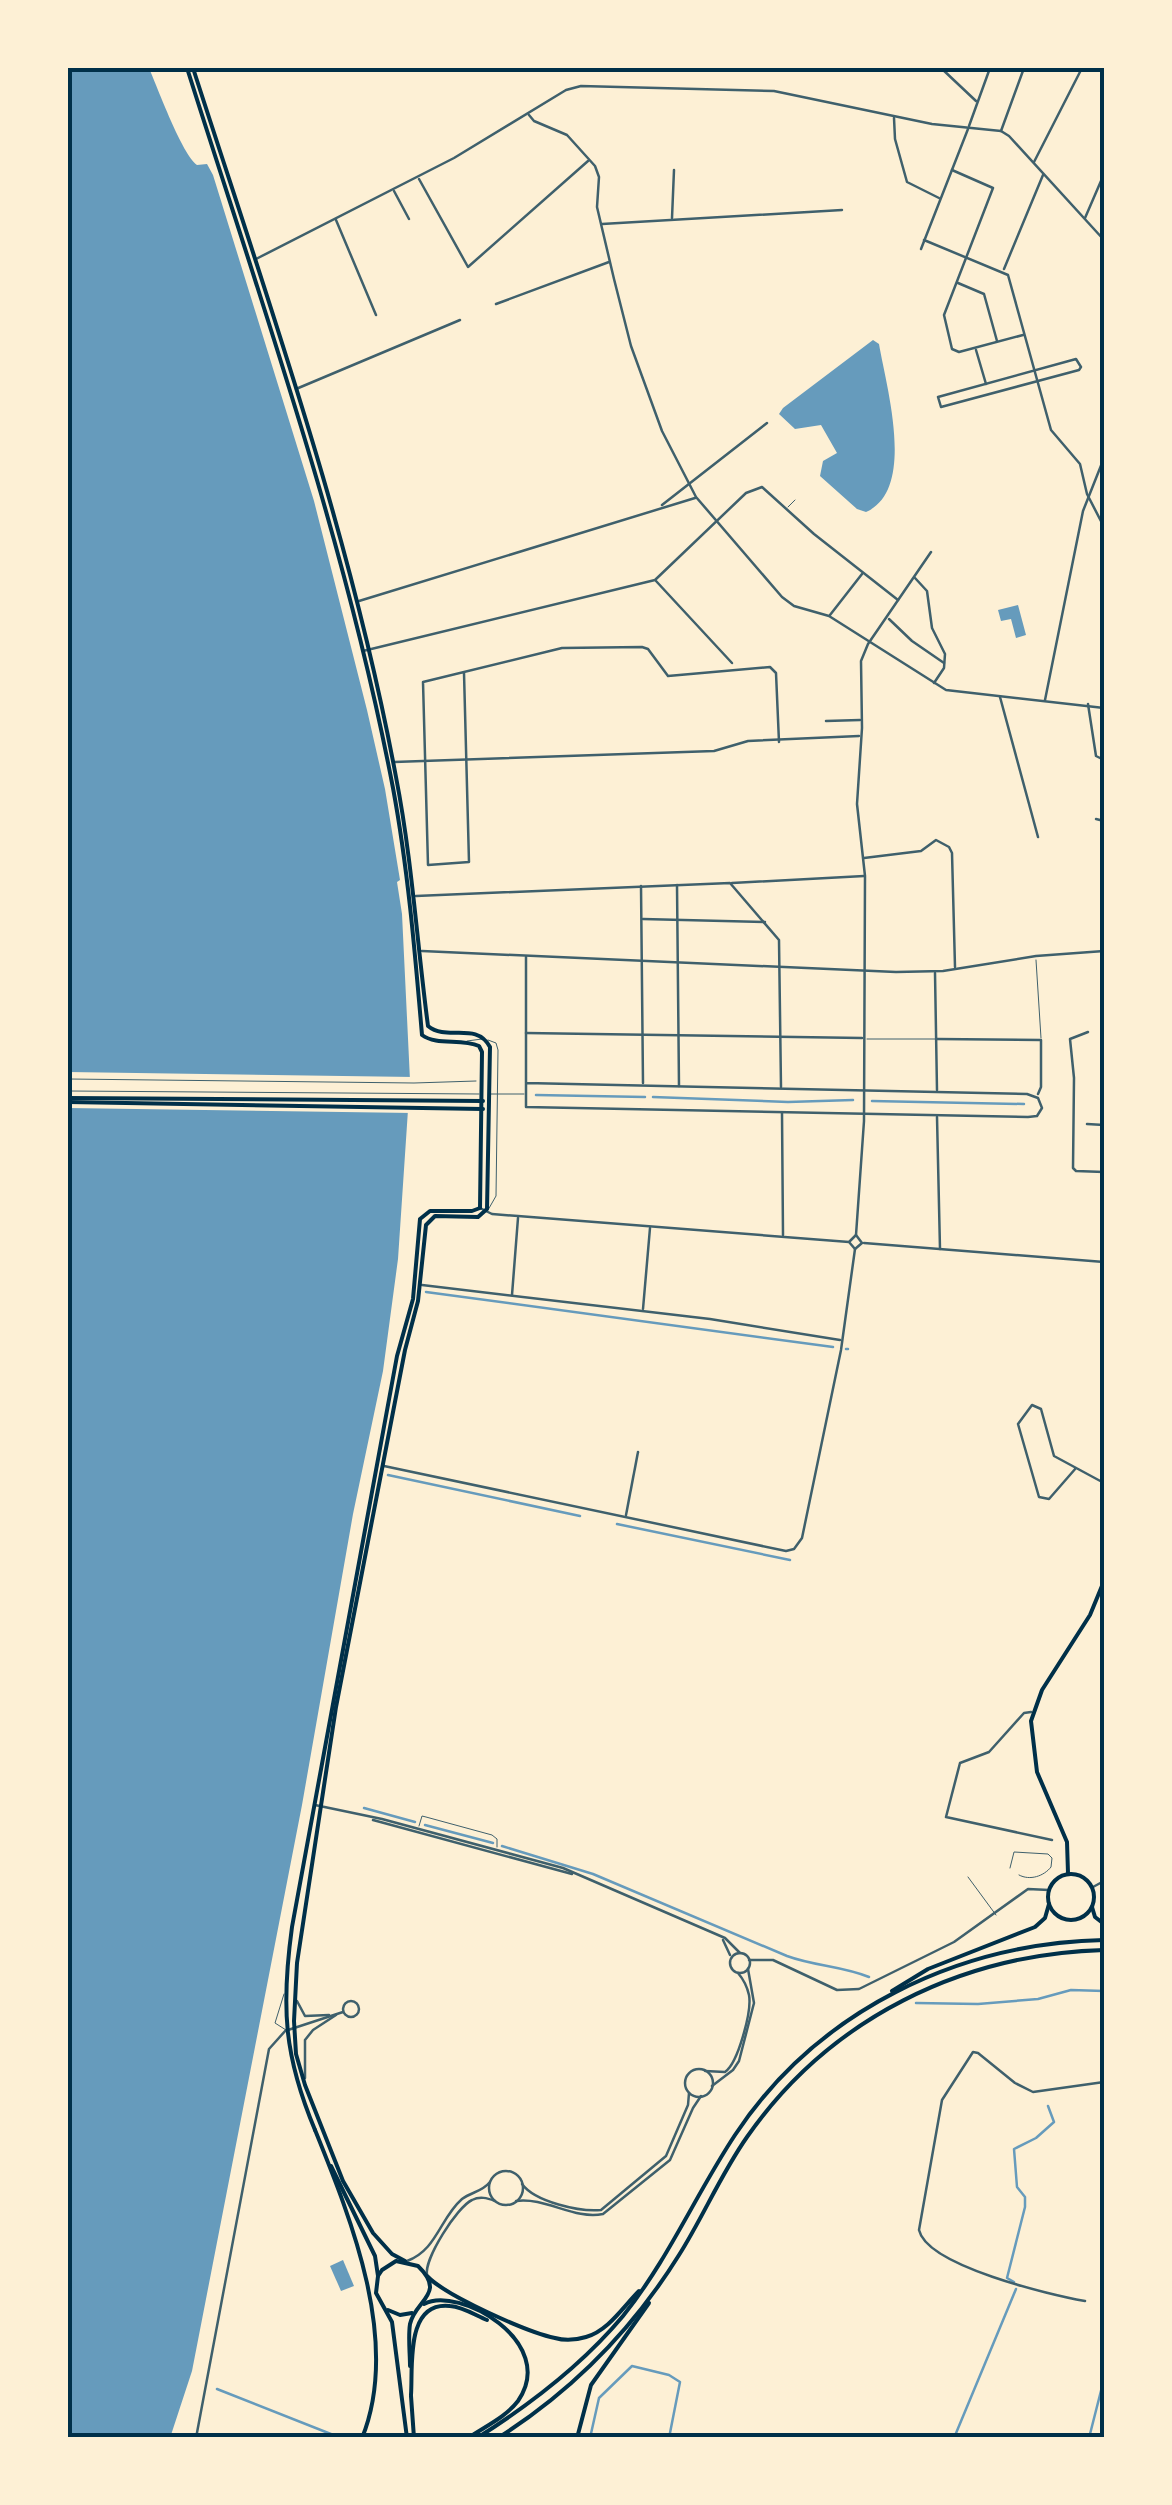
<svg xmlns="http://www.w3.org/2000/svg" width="1172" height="2505" viewBox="0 0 1172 2505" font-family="'Libre Baskerville',serif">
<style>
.water{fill:#669bbc}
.pier{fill:#fdf0d5}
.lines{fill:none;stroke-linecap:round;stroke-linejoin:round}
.stream{stroke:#669bbc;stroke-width:2.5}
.service{stroke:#3f606c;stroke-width:1}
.pedestrian{stroke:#3f606c;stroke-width:1}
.minor{stroke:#3f606c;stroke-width:2.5}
.tertiary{stroke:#3f606c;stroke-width:2.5}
.secondary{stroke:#003049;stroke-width:4}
.primary{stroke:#003049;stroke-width:4}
.trunk{stroke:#003049;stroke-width:4}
.neatline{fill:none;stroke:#003049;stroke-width:4}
</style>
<rect width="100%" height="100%" fill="#fdf0d5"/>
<g class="water">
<path d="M68,68H149C158,89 182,154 197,165L207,164L213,175L314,501L367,710L385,789L400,880L397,882L402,914L410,1080L398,1259L383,1371L353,1514L302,1805L192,2371L170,2438L68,2437Z"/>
<path d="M873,340L879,344C886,386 917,490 866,512L857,509L820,476L823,461L837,453L821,425L795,429L779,414L783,408Z"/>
<path d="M1018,605L1026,635L1016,638L1011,619L1001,621L998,610Z"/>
<path d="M343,2260L354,2286L341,2291L330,2266Z"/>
</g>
<path class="pier" d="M68,1072L414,1077L413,1113L68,1108Z"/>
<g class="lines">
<g class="stream">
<path d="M536,1095L645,1097"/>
<path d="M653,1097L788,1102L853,1100"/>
<path d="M872,1101L1024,1104"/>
<path d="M426,1292L833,1347"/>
<path d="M846,1349H848"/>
<path d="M388,1475L580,1516"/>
<path d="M617,1524L790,1560"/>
<path d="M364,1808L415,1822"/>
<path d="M425,1825L493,1843"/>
<path d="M502,1846L593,1874L787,1956C814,1966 842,1966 869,1977"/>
<path d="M916,2003L978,2004L1038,1999L1071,1990L1104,1991"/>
<path d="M1014,2282L1007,2278L1025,2207V2197L1017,2187L1014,2149L1036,2138L1054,2122L1048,2106"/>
<path d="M217,2389L341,2438"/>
<path d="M590,2438L599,2398L632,2366L669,2375L680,2382L669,2438"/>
<path d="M954,2438L1016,2289"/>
<path d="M1089,2438L1104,2379"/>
</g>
<g class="service">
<path d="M893,68L900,70L904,68"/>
<path d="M788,507L795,500"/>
<path d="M1036,960L1041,1038"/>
<path d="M467,1041L482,1039"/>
<path d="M68,1091L479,1094"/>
<path d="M491,1094H524"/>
<path d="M488,1210L496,1196L498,1050L496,1043L488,1040"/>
<path d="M419,1826L422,1816L426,1817L492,1835L497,1839V1847"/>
<path d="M1010,1868L1014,1852L1048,1854L1052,1858L1051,1867C1044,1876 1030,1881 1019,1875"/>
<path d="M968,1877L996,1915"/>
<path d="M284,1994L275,2023L286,2030"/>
</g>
<g class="pedestrian">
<path d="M867,1039H935"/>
<path d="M68,1079L414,1083L476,1081"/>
</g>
<g class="minor">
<path d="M941,68L976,101"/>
<path d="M894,118L895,139L907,182L939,198"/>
<path d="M1001,131L1024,68"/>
<path d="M1034,162L1082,68"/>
<path d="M952,170L993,188L944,315L952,349L959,352L1023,335"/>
<path d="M419,179L468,267L588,161"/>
<path d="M394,191L409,219"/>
<path d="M672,218L674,170"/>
<path d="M1085,218L1104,174"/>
<path d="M336,220L376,315"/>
<path d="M602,224L842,210"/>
<path d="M924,240L1008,275L1051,430L1080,464L1087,494L1104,527"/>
<path d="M921,249L968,129"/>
<path d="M1004,269L1043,175"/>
<path d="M958,283L984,294L997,341"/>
<path d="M496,304L609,262"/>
<path d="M976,350L986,384"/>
<path d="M1076,359L1081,367L1079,370L941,407L938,397Z"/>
<path d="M296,389L460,320"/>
<path d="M662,505L767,423"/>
<path d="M915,578L927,591L932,628L945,654L944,668L934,683"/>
<path d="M656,581L732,663"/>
<path d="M359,601L695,498"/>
<path d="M830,615L862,574"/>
<path d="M889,619L912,641L944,663"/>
<path d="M363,651L655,580L746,493L762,487L814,534L898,600"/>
<path d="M464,673L469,862L428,865L423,682L562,648L642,647L648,649L668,676L770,667L776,673L779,742"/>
<path d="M1000,697L1038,837"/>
<path d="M1045,700L1083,511L1104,458"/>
<path d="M1088,704L1096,756L1104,760"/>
<path d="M826,721L860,720"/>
<path d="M394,762L714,751L748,741L859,736"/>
<path d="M1096,819L1104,821"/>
<path d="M864,858L921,851L936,840L949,847L952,853L955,967"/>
<path d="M732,883L864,876"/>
<path d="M677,885L679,1086"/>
<path d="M641,886L643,1083"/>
<path d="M416,896L730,883L779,940L781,1087"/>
<path d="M643,919L765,922"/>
<path d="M526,957V1107L1028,1117L1037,1116L1042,1108L1038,1098L1027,1094L526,1083"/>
<path d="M935,973L937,1090"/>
<path d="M1088,1032L1070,1039L1074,1078L1073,1168L1076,1171L1104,1172"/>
<path d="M526,1033L862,1038"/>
<path d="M937,1039L1041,1040V1087L1038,1094"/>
<path d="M782,1113L783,1235"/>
<path d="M937,1117L940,1249"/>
<path d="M1087,1124L1104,1125"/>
<path d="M480,1208L492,1214L518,1216L849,1242L855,1249L862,1243L856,1235L849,1242"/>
<path d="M856,1235L864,1121L865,876L857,804L862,728L861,661L868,644L931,552"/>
<path d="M864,1243L1104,1262"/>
<path d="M422,1285L710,1319L840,1340"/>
<path d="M512,1295L518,1218"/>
<path d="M643,1309L650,1228"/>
<path d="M384,1466L786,1551L794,1549L802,1538L841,1350L855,1249"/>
<path d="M1076,1468L1049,1499L1039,1497L1018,1424L1032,1405L1041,1409L1054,1456L1104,1483"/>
<path d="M626,1515L638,1452"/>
<path d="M1031,1712L1024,1713L989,1752L960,1763L946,1817L1052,1840"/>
<path d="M315,1805L382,1819L563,1868L725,1938L740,1953"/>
<path d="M373,1820L572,1874"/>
<path d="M723,1940L730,1955"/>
<circle cx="740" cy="1963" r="10"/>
<path d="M749,1960H773L837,1990L859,1989L954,1942L1028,1889L1049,1890"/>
<path d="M297,2001L305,2016L329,2015"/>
<circle cx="351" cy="2009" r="8"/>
<path d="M288,2030L343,2012"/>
<circle cx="699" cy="2083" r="14"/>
<path d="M705,2071L725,2072C738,2063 752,2011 749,1995C747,1986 744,1980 738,1973"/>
<path d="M305,2078V2040L313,2030L336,2015"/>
<path d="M712,2086L733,2070L739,2061L754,2003L748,1969"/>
<circle cx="506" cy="2188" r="17"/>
<path d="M522,2184C535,2202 580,2212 601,2210L666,2156L688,2105L689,2093"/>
<path d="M516,2201C546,2197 574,2220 603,2214L670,2160L693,2108L701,2096"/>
<path d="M407,2261C437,2250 440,2218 462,2199C471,2192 482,2192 490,2182"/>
<path d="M427,2275C424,2259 457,2207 472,2200C480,2196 487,2198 495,2201"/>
<path d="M1085,2301C1051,2295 927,2266 919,2230L942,2100L973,2052L978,2053L1015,2083L1033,2092L1104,2082"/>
</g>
<g class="tertiary">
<path d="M529,115L534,121L567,135L595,166L599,177L597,207L614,279L631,346L662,431L696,497L782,597L794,606L829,616L946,690L1104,708"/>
<path d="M969,126L990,68"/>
<path d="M256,259L454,158L566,90L581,86L774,91L932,124L1001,131L1009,136L1104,240"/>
<path d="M422,951L896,972L943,971L1036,956L1104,951"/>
<path d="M1093,1887L1104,1881"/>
<path d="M196,2438L269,2049L286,2030"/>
</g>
<g class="secondary">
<path d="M187,68C262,305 346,542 393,788C408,869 415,953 422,1035C437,1046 461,1038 479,1046L482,1052L480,1208L472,1211H430L420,1219L413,1299L397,1356L292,1927C281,2007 284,2056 315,2130"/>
<path d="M193,68C268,301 351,535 396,777C412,859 417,943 428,1026C447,1042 476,1021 490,1047L487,1209L478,1217L435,1216L426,1225L418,1301L405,1350L336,1707L297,1963L294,2021L296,2054L305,2085L343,2181L373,2233L392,2254L405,2261"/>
<path d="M68,1098L483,1101"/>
<path d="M68,1102L483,1109"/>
<path d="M1068,1873L1067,1842L1037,1772L1031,1721L1042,1690L1090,1615L1104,1581"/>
<circle cx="1071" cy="1897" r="23"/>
<path d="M331,2166L375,2256L378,2276"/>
</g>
<g class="primary">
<path d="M388,2310L400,2315L412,2313"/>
<path d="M411,2396L414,2438"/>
<path d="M407,2438L392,2322L376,2293L378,2276L382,2270L396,2261L418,2266C447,2294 415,2300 410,2324C408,2337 410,2353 410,2366"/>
</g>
<g class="trunk">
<path d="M1092,1907L1095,1917L1104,1924"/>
<path d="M892,1991L928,1969L1035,1927L1045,1918L1049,1904"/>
<path d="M315,2130C351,2219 401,2342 362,2438"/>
<path d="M427,2276C446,2296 527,2332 555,2338C565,2341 576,2340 586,2337C608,2331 623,2307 639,2291"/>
<path d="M424,2304C458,2285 559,2342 518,2401C506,2417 484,2427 468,2438"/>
<path d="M411,2395C413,2366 405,2301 450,2306C463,2307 475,2315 487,2320"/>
<path d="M477,2438C531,2404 582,2365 623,2316C668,2260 696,2194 735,2135C817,2011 958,1943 1104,1940"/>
<path d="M498,2438C572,2391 633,2329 679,2255C703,2217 721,2174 747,2137C830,2018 962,1954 1104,1950"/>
<path d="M577,2438L591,2385L649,2303"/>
</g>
</g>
<rect width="1172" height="2505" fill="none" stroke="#fdf0d5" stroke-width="140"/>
<rect x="70" y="70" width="1032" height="2365" class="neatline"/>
</svg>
